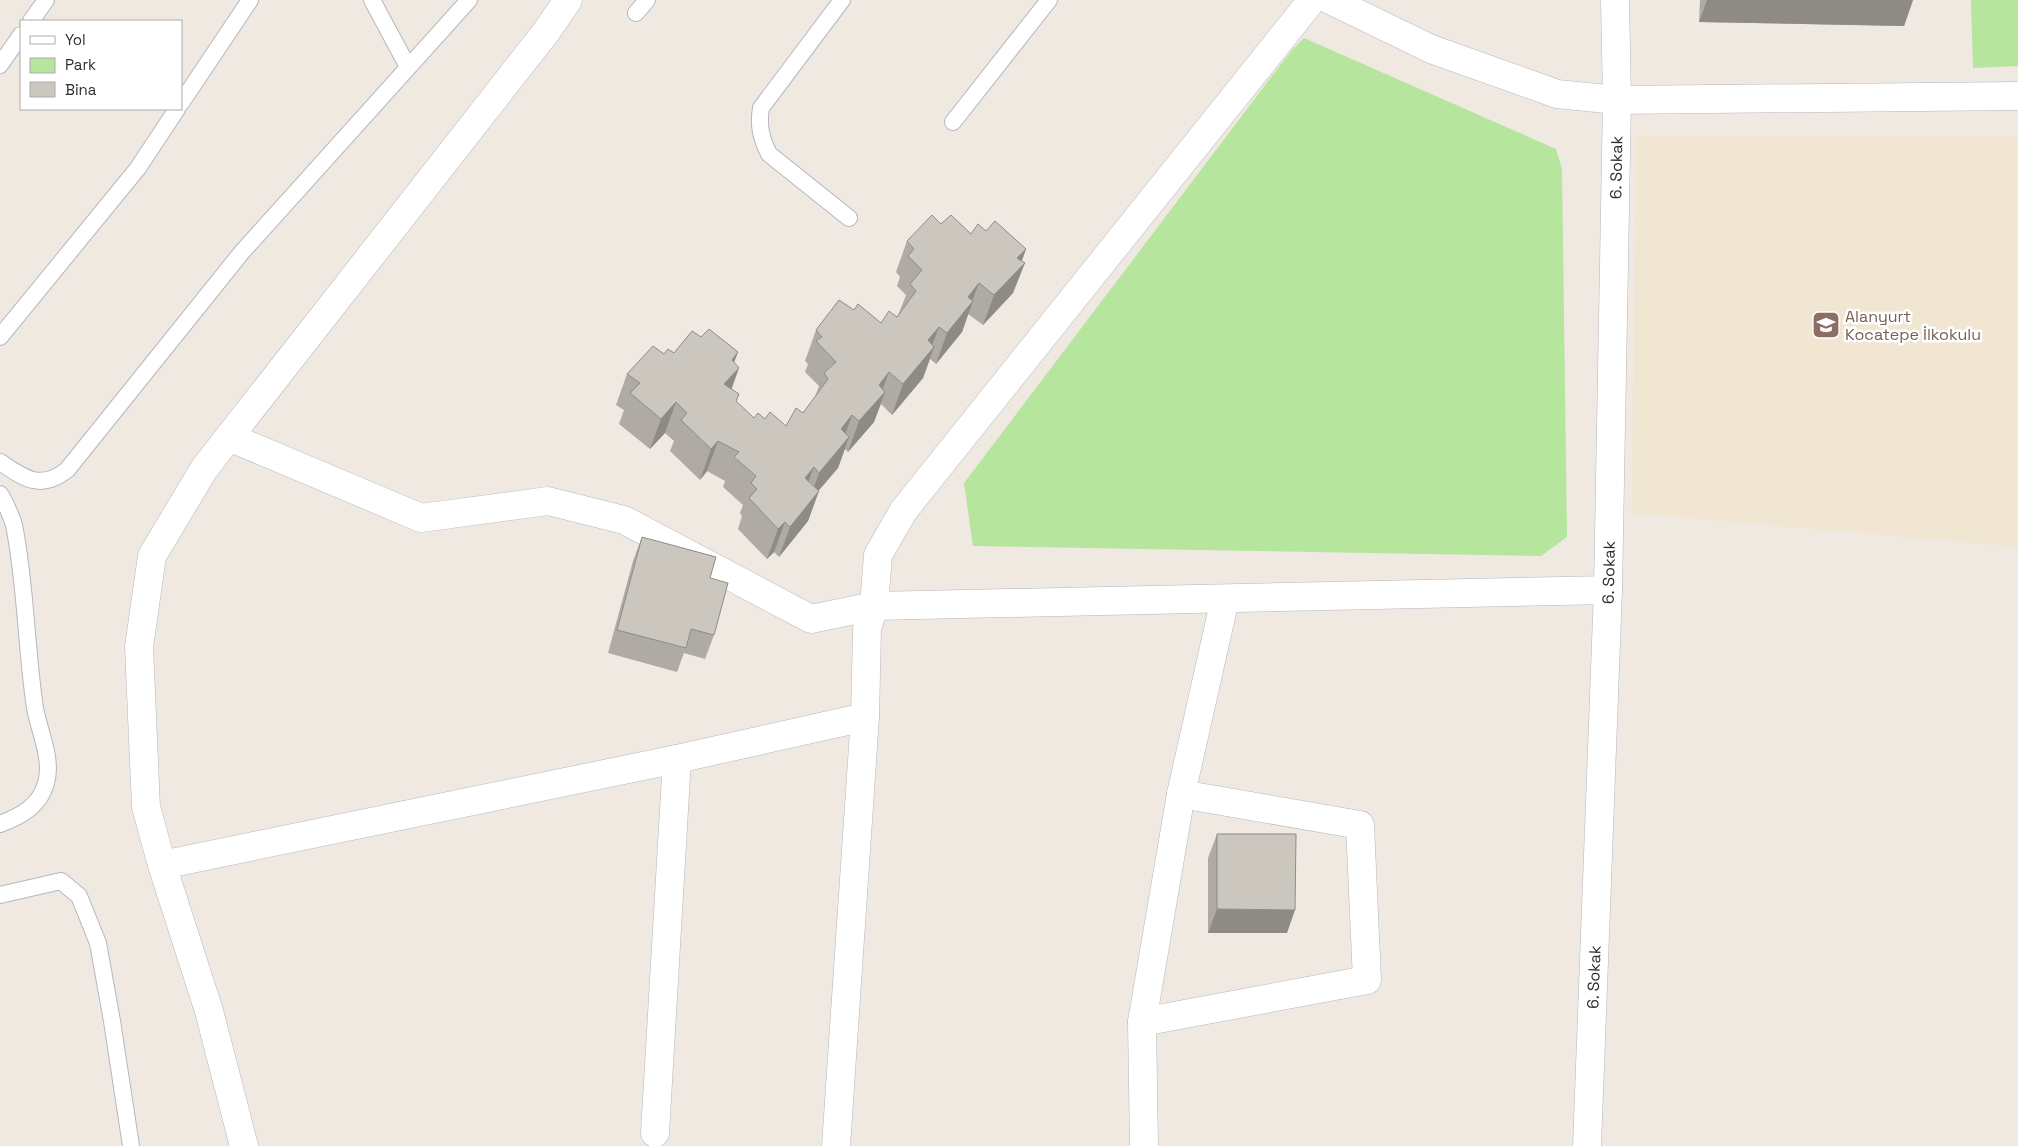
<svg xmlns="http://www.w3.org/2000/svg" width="2018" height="1146" viewBox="0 0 2018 1146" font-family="'Space Grotesk',sans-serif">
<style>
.education{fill:#f0e6d1}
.green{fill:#b6e59e}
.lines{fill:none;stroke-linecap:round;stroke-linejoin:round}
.lane-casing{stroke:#b4b7c1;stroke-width:18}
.street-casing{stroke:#b4b7c1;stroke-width:29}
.secondary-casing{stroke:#b4b7c1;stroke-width:29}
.lane{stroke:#fff;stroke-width:16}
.street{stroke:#fff;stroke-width:28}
.secondary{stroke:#fff;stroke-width:28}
.wall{fill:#afaba4}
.shaded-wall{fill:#8e8b86}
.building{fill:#cbc7bf;stroke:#8e8b86}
.labels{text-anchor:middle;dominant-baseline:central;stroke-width:5;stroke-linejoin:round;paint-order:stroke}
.street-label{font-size:16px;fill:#2e2e2e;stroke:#fff}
.education-label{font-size:16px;fill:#785e54;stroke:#fff;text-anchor:start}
</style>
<rect width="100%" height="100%" fill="#efe9e1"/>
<path class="education" d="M1636,136L2018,137V547L1632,513Z"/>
<g class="green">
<path d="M1971,0H2018V66L1973,68Z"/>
<path d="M1304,38L1556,149L1562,169L1567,537L1541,556L973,546L964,483L1291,51Z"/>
</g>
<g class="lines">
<defs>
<g id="lane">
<path d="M372,0L408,67"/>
<path d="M842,0L761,108C758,125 761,138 769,154L849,218"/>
<path d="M636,13L647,0"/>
<path d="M31,21L46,0"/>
<path d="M0,65L21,35"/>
<path d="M181,103L250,0"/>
<path d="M953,122L1049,0"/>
<path d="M0,337L138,168L177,109"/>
<path d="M0,462C24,478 40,491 67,470L242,252L469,0"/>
<path d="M0,494C5,502 11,516 14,525C26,585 26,648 35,708C39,731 53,759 46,783C40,806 21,816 0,824"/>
<path d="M0,895L61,881L79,896L98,943L112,1021L131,1146"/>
</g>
<g id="street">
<path d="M229,437L421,518L548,501L624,520L811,619L874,606L1608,590"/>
<path d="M162,865L677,759L865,717"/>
<path d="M1142,1022L1367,980L1360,825L1181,794"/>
<path d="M655,1133L677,759"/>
<path d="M836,1146L865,717L867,629L874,606L878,555L904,510L1312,0"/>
<path d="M1144,1146L1142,1022L1181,794L1225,599"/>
<path id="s1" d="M1587,1146L1608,590L1617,100L1615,0"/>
</g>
<g id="secondary">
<path d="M1330,0L1431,49L1557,94L1617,100L2018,96"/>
<path d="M244,1146L209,1011L162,865L146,807L139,647L152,556L204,469L546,32L568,0"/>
</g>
</defs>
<use href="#lane" class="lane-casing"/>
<use href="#street" class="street-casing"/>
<use href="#secondary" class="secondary-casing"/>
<use href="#lane" class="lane"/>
<use href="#street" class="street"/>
<use href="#secondary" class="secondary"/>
</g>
<g class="wall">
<path d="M1700,0H1913L1904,26L1699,22Z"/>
<path d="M941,224L971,234L986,231L1026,249L1022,261L1013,293L983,325L968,314L962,332L936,364L930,359L923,378L892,415L881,404L874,422L848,452L845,449L838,468L819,490L808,521L779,557L774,552L767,559L738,529L742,516L740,513L743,505L723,487L725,481L707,471L700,480L670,451L674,441L665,433L650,449L619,424L624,410L616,405L627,374L664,354L674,353L701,337L738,352L734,362L731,389L739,394L736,402L754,418L765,419L786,426L803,413L815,397L819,386L805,372L808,364L805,361L816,330L854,310L881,323L897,317L899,313L906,295L897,286L900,277L896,272L907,241Z"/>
<path d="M642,537L710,578L714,635L705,659L684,653L677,672L608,653L633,561Z"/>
<path d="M1217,834L1287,933H1208V858Z"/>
</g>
<g class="shaded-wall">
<path d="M1707,0H1913L1904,26L1699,22Z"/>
<path d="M1026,249L1019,268L1025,263L1013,293L983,325L994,295L1017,258Z"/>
<path d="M979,283L971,304L973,301L962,332L936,364L947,333L968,297Z"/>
<path d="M939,327L929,353L934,347L923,378L892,415L903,384L928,340Z"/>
<path d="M738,352L727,381L739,368L728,399L713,415L732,360Z"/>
<path d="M889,372L879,399L885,392L874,422L848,452L859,421L879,385Z"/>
<path d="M676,402L665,433L650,449L661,419Z"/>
<path d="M852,415L841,446L849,437L838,468L808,503L819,473L841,429Z"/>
<path d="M718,441L707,471L700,480L711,449Z"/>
<path d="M814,467L802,498L805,478Z"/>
<path d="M819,491L808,521L779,557L790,527Z"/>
<path d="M785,522L774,552L767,559L778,529Z"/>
<path d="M1217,909L1295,910L1287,933H1208Z"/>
</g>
<g class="building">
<path d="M932,215L941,224L951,215L971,234L978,224L986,231L995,221L1026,249L1017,258L1025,263L994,295L979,283L968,297L973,301L947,333L939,327L928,340L934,347L903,384L889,372L879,385L885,392L859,421L852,415L841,429L849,437L819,473L814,467L805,478L819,491L790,527L785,522L778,529L749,498L757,489L751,483L756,476L734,457L739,452L718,441L711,449L681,420L687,413L676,402L661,419L630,393L640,383L627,374L653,346L664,354L668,349L674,353L692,331L701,337L709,329L738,352L732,360L739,368L724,384L739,394L736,401L754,418L758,413L765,419L770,412L786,426L796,408L803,413L828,379L824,373L836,362L816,341L822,337L816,330L839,300L854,310L858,304L881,323L889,311L897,317L916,291L910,284L922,270L908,256L914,249L907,241Z"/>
<path d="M642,537L716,557L710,578L728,583L714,635L691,629L686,648L617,630Z"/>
<path d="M1217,834H1296L1295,910L1217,909Z"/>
</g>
<defs>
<symbol id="school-square" viewBox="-11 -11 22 22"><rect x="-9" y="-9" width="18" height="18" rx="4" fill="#8d6e63" stroke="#fff"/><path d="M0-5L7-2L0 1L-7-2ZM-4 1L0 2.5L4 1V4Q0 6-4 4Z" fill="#fff"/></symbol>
</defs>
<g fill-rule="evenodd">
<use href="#school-square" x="1810" y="309" width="32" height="32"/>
</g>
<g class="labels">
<g class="street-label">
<text stroke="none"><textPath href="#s1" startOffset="979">6. Sokak</textPath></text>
<text stroke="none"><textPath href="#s1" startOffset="574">6. Sokak</textPath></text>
<text stroke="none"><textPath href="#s1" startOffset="169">6. Sokak</textPath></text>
</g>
<g class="education-label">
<text x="1845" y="316">Alanyurt<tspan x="1845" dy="18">Kocatepe İlkokulu</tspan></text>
</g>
</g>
<rect x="20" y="20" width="162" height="90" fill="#ffffff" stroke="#ababab"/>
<rect x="30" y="36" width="25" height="8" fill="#ffffff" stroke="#ababab"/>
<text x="65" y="45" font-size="15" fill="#2e2e2e">Yol</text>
<rect x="30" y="58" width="25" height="15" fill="#b6e59e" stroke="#ababab"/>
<text x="65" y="70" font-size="15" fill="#2e2e2e">Park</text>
<rect x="30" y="82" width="25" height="15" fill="#cbc7bf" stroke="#ababab"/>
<text x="65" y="95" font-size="15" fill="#2e2e2e">Bina</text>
</svg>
